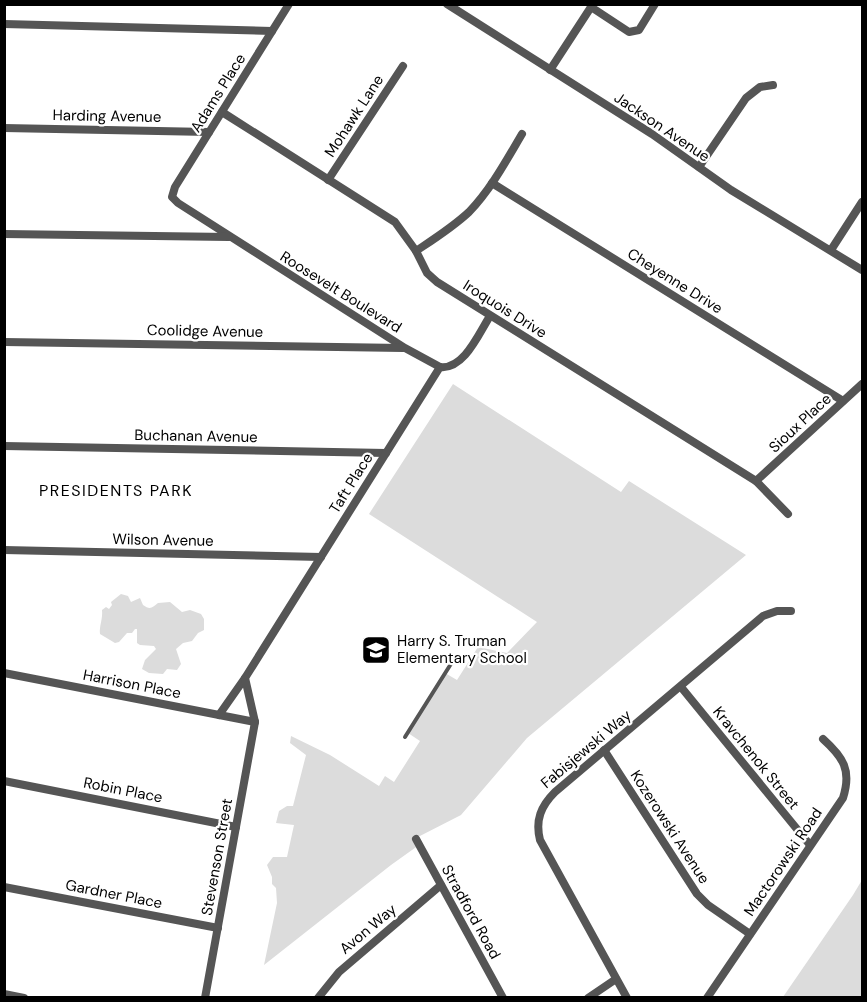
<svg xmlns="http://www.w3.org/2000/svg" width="867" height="1002" viewBox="0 0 867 1002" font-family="'DM Sans',sans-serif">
<rect width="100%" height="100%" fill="#fff"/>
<g fill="#dcdcdc">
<path d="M453,384L621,492L629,481L746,555L527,738L461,815L416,838L419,845L391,865L264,965L277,903L276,888L272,884V877L267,865L273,857H287L294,825L276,823L279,811L287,806H293L306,755L290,743L291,736L330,755L379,786L385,776L394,782L420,741L408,733L445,673L457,680L478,647L507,653L537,622L369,514Z"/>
<path d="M121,594L128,596L131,602L140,598L143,605C150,610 152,608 158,603L170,602L182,612L190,610L201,614L204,619V630L198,633L192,641L183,643L176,649L181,664L177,670L167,669L163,674L149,673L142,669L145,660L156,649L154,646L140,645L137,643V629H135L132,633H127L119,642L115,643L100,634C99,626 103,619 102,610L106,607L109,609L112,605L111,602Z"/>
<path d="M862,880V997H783L853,895Z"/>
</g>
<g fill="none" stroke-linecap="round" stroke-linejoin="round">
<path stroke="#555" stroke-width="4" d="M405,737L454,659"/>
<g stroke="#555" stroke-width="8">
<path d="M289,4L175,187L172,197L178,203L405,348L440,367"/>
<path d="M447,4L652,134L731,190L862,270"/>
<path d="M591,7L629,32L639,30L655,4"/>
<path d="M4,24L272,31"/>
<path d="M550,70L593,4"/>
<path d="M222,112L395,222L416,251L427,273L437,282L756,481L788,514"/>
<path d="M4,128L209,132"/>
<path d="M699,167L746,98L760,87L773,85"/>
<path d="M328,180L403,66"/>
<path d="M492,183L843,401"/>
<path d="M4,234L229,237"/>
<path d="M831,250L862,202"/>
<path d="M416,251C434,239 453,227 469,212C491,189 506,161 522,134"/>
<path d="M4,342L403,348"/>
<path d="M4,446L386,453"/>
<path d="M756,481L862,384"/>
<path d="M4,550L321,557"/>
<path d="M4,673L255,722"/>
<path d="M681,687L810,845"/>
<path d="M219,715L245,678"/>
<path d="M604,750L697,894L708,905L750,934"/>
<path d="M4,781L236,827"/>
<path d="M416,839L503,998"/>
<path d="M4,887L218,928"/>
<path d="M4,994L24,998"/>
<path d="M205,998L255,722L245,678L440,367C464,370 479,333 490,316"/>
<path d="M318,998L339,972L441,885"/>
<path d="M588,998L616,979"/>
<path d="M627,998L540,840C535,820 541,806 555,792L763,616L777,611H791"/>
<path d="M707,998L843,798C852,770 843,757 823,739"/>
</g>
</g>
<defs>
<g id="school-square" transform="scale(1.5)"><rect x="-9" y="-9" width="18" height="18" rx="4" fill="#000" stroke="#fff"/><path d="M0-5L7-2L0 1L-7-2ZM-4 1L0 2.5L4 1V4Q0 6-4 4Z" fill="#fff"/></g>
</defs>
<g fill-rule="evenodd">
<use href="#school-square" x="376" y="650"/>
</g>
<g text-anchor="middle" stroke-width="4.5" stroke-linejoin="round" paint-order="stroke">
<g font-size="15" fill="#000" stroke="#fff">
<text transform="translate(218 93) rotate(-58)" y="5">Adams Place</text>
<text transform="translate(107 116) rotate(1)" y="5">Harding Avenue</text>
<text transform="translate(354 116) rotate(-57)" y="5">Mohawk Lane</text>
<text transform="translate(662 127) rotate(34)" y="5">Jackson Avenue</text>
<text transform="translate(675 281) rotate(32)" y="5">Cheyenne Drive</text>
<text transform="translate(341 292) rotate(32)" y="5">Roosevelt Boulevard</text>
<text transform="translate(505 309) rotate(32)" y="5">Iroquois Drive</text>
<text transform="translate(205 331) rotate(1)" y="5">Coolidge Avenue</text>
<text transform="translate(800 423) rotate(-43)" y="5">Sioux Place</text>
<text transform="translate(196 436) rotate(1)" y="5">Buchanan Avenue</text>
<text transform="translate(351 483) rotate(-58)" y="5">Taft Place</text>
<text transform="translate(163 540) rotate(1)" y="5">Wilson Avenue</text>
<text transform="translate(132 684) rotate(11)" y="5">Harrison Place</text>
<text transform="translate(586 749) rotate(-40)" y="5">Fabisjewski Way</text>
<text transform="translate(756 758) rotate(51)" y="5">Kravchenok Street</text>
<text transform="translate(123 790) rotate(11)" y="5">Robin Place</text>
<text transform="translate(670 827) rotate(57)" y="5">Kozerowski Avenue</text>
<text transform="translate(217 857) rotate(-80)" y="5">Stevenson Street</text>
<text transform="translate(783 862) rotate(-56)" y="5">Mactorowski Road</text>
<text transform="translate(114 894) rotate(11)" y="5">Gardner Place</text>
<text transform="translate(471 912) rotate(61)" y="5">Stradford Road</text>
<text transform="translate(368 929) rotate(-40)" y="5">Avon Way</text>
</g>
<g font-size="15" fill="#000" stroke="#fff" text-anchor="start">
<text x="397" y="646">Harry S. Truman<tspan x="397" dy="17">Elementary School</tspan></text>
</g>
<g font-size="16" letter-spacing="1.5" fill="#000" stroke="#fff">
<text x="116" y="496">PRESIDENTS PARK</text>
</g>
</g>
<rect width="867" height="1002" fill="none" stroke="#000000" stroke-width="12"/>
</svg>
